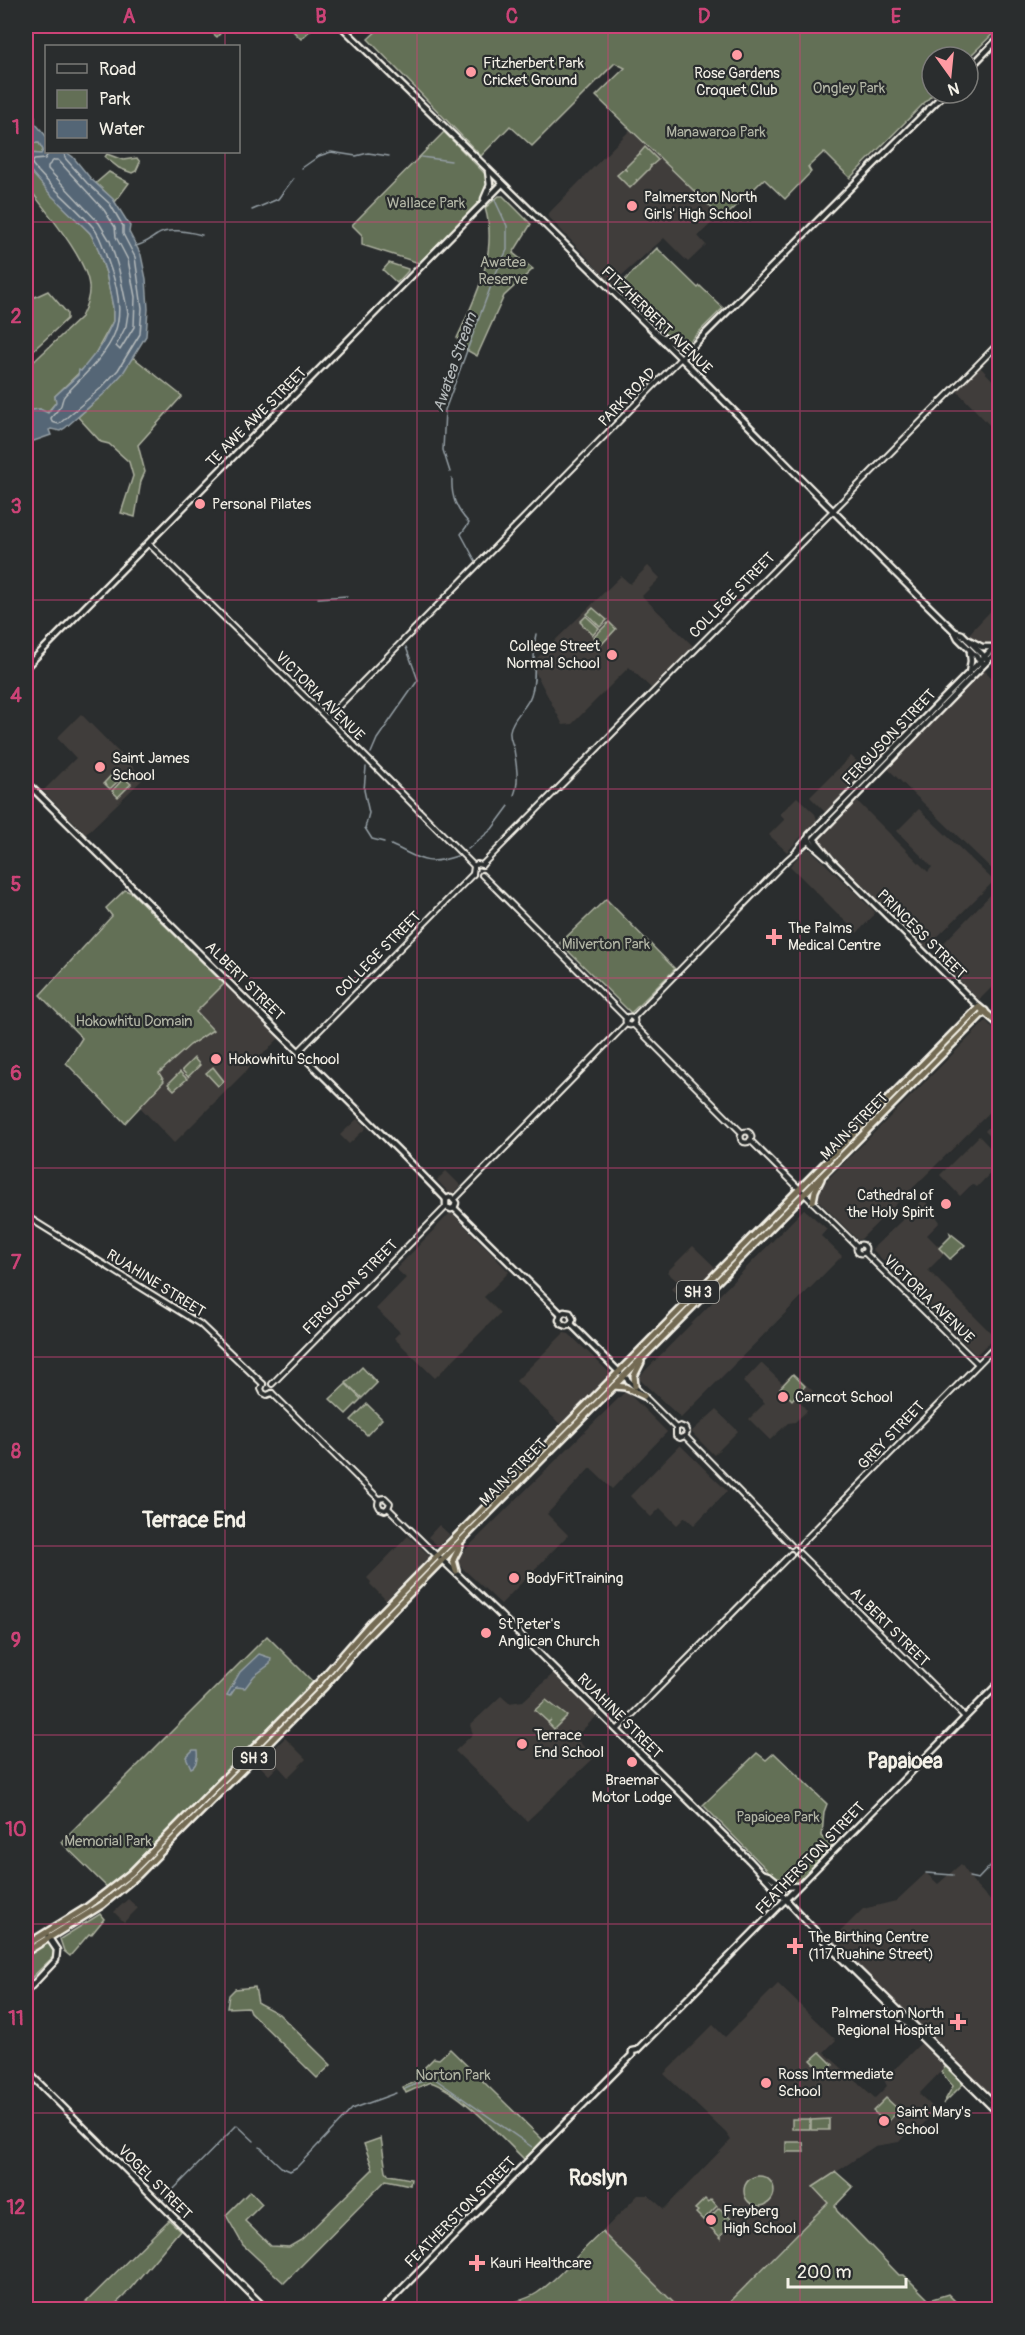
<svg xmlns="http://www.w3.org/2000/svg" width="1025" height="2335" viewBox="0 0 1025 2335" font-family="Pangolin,sans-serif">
<rect width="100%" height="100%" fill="#2a2d2e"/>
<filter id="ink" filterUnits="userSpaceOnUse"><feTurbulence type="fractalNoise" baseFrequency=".0167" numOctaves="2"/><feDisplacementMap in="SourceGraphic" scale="12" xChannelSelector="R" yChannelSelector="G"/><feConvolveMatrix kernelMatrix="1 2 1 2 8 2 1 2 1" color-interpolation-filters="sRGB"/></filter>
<g filter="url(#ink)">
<g fill="#403d3b">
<path d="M630,130L719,216L698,236L706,245L688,262L664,238L612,284L547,215Z"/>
<path d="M980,367L999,387V435L957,391Z"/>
<path d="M648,566L660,578L642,596L693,646L652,689L629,667L572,724L563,725L531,664L621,576L630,584Z"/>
<path d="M999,602V636L993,643L983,645L979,643L969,634Z"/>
<path d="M984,670L999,685V874L998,875L886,767Z"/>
<path d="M81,714L144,778L86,834L43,791L76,758L57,738Z"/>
<path d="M851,756L863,767L864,774L825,812L810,797Z"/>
<path d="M797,797L815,814L817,820L787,852L769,835L785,819L780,814Z"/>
<path d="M855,799L928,872L932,867L897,831L919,809L994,881L926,948L821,843L819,836Z"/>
<path d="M806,849L811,850L873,910L874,915L857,933L790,866Z"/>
<path d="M999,886V980L979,1000L933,954Z"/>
<path d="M224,984L279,1038L174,1143L140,1107L164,1081L159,1074L190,1045L213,1030L196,1012Z"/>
<path d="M986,1021L999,1035V1103L861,1239L858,1240L815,1197L816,1191Z"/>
<path d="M999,1116V1145L985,1131Z"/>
<path d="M357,1119L366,1128L349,1144L340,1135Z"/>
<path d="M979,1136L999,1157V1164L977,1187L974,1185L970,1186L960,1196L940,1175Z"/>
<path d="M446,1171L461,1186L451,1195L437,1180Z"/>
<path d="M924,1199L940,1222L927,1235L945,1253L928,1270L995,1337L976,1355L872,1249Z"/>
<path d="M804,1209L827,1229L821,1236L842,1256L681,1418L638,1378Z"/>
<path d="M451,1212L509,1272L484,1297L500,1313L435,1378L394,1338L400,1332L376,1309L406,1278L396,1269Z"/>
<path d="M693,1246L717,1269L684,1301L671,1289L678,1282L667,1272Z"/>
<path d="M564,1333L569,1334L611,1374L560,1424L516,1381Z"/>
<path d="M761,1363L782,1383L793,1373L813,1391L801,1403L807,1411L795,1422L788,1423L770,1440L749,1419L765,1403L743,1382Z"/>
<path d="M626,1391L667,1432L612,1489L590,1468L547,1514L568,1535L501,1604L456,1562V1559Z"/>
<path d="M716,1410L738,1431L714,1455L691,1432Z"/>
<path d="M680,1445L727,1491L694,1525L685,1517L677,1525L660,1508L651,1517L630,1496Z"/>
<path d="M439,1525L450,1535L438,1546L428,1537Z"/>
<path d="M408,1536L430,1556L386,1600L370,1584L371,1582L367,1578Z"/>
<path d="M555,1672L598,1715L575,1737L594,1758L527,1821L455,1751L473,1734L470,1725L501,1696L509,1703L523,1701Z"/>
<path d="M285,1738L306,1759L288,1777L278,1766L269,1775L258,1764Z"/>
<path d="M961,1864L974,1883L999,1910V2104L832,1940L863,1909L896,1901L926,1873L938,1884Z"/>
<path d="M128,1899L138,1908L124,1922L114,1912Z"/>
<path d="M778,1984L836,2040L824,2052L875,2098L887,2086L884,2080L922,2042L946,2066L919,2094L936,2110L916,2132L909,2131L899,2142L875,2146L814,2187L829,2203L784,2245L755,2279L723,2309H680L602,2232L638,2195H648L664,2209L731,2140L726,2133L664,2074L713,2025L725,2037Z"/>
</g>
<g fill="#636f56" stroke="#acb09f" stroke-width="1.5">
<path d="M204,26H227L217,37Z"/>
<path d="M288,26H315L301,39Z"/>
<path d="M382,26H999L1000,27L968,58L932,57V93H934L850,178L824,152L808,167L811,172L785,199L764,179L723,219L596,96L625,68L615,63L532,146L510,126L481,156L368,39Z"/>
<path d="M444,132L496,185L419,263L362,245V235L352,225Z"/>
<path d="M31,143H39L43,150L41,154L28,153L26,146Z"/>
<path d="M645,147L658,160L651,166L650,165L651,167L637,181L636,179L637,181L630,188L617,175L624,169L626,170L625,168L638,155H640L639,154Z"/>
<path d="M107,154L123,160L137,158L140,162L136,171L132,173L119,168L105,157Z"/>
<path d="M26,166L90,233L97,246L106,273L113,307V321L91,361L55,396L56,402L46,414L40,409L26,411V369L81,317C86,307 90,297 89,286C87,259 45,210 28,187L26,182Z"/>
<path d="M109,172L129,183L115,202L96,183Z"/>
<path d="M499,196H503L531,224L513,253L533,269L504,296L477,356L461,347L457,338C475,299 499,252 485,208Z"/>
<path d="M657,248L698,288L700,286L723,308L687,344C661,341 634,306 616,289Z"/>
<path d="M389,263L408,269V271L397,283L383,270Z"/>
<path d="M48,291L67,313V319L26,357V301Z"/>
<path d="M134,358L182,396L138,445L145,472L141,481L135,517L121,513L133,476L129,462L109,444L101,442L78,417C98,399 118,383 130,359Z"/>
<path d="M593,608L607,620L600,627L587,614Z"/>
<path d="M586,616L599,628L593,635L580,622Z"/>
<path d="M609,622L616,629L602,644L594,637Z"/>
<path d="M116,770L123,776L110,789L104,783Z"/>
<path d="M124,778L131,784L118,797L112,791Z"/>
<path d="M125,890L132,893L224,984L196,1012L213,1030L190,1045L159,1073L164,1081L125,1123L66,1063L82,1038L40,995L112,916L106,908Z"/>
<path d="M606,899L675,969L631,1013L560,943Z"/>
<path d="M963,1029L833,1161L821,1171L949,1041Z"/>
<path d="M194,1058L200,1065L188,1077L182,1070Z"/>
<path d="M213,1067L224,1081L218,1086L206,1073Z"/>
<path d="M180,1072L187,1079L174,1090L168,1084Z"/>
<path d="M761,1232L762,1234L646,1350L645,1349Z"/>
<path d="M950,1233L965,1245L950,1259L939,1248L951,1236Z"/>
<path d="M362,1367L377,1383L362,1398L346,1383Z"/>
<path d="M793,1374L805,1386L792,1400L780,1388Z"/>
<path d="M346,1384L361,1399L346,1414L330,1399Z"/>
<path d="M601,1396L492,1507L490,1506L594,1402Z"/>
<path d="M367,1404L382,1419L367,1435L351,1420Z"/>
<path d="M267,1636L313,1682L129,1869L108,1888L61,1842Z"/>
<path d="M546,1700L567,1716L554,1729L548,1723L551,1720L548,1722L535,1710Z"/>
<path d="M757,1753L766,1760L774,1753L827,1804L824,1812L822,1836L832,1847L789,1892L703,1805Z"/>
<path d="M201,1805L203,1807L128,1882L106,1900L53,1932L121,1887Z"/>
<path d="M100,1914L104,1919L91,1935L89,1934L70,1956L64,1951L60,1939Z"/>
<path d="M49,1941L55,1955L26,1983V1956Z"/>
<path d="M255,1987L258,2003L279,2014L331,2065L317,2078L250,2012L248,2007L227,2008L229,1995L235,1989Z"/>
<path d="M450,2049L544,2141L525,2160C501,2137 462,2092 430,2082L406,2093L403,2087L427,2076L424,2068L434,2058L439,2059Z"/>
<path d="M820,2052L833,2065L824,2073L811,2060Z"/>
<path d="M946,2066L963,2084L943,2104L953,2086L941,2072Z"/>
<path d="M886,2098L899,2110L887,2123L873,2111Z"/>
<rect x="792" y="2119" width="18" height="10"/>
<path d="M829,2119V2130H811V2120Z"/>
<path d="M381,2138L386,2171L389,2175L411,2179L410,2185L386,2180L284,2283L243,2245L226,2215L250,2191L262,2204L245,2221L271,2246L289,2247L301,2240L373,2169L364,2144Z"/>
<path d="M786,2142H803L804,2152H786Z"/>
<path d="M836,2172L853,2187L835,2206L837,2211L899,2275H904L929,2300L948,2294L957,2303L949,2309H723C758,2274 792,2238 828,2203L813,2187Z"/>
<circle cx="759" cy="2191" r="15"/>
<path d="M705,2199L708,2202L711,2199L717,2206L704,2219L706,2221L719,2208L726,2214L725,2218L728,2216L734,2222L721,2235V2238L696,2213L698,2211L695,2209Z"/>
<path d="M169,2220L180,2230L124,2296L110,2309H79Z"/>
<path d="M602,2232L680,2309H497C509,2302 525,2301 537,2293C561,2277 579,2252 602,2232Z"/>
</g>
<g fill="#546676" stroke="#949ea4" stroke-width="1.5">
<path d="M35,117V123L46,136V152H66L73,157L91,179L113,199L130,226L129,232L141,255L146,279L148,309L146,336L123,373L105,393L65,428L60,431L51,429L49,430L51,435L34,441L29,440L26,443V411L40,409L48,413L56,402L55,396L78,375L79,370L81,371L101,346L113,321V307L106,273L97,246L90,233L51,195L26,166V150L28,153L41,154L43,150L39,143H31L26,146V123Z"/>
<path d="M259,1654L271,1658L270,1664L254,1676L245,1688L236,1687L230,1696L227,1695L240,1672Z"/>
<path d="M193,1750H197C198,1756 197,1766 191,1768L186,1757Z"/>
</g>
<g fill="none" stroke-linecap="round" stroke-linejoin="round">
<g stroke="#b4b9ba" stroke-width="1.5">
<path d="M49,152L45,159L34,160L32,164C50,187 74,205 93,227C102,238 104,251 109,264C135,331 107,351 65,395C61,399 63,403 60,407C57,411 54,414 51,418L52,422L59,424L100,389L118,370L140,334L142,308L135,257L123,234V226L110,204L87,183L65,158L64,152"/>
<path d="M54,160H58L104,210L115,227L116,237L128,260L135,297L134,327L120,350L116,346L126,326L128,313L119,270L110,241L99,223L48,169V166Z"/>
</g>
<g stroke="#949ea4" stroke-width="1.5">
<path d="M26,102L35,117"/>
<path d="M421,157L451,161"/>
<path d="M302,168L319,156L331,152L356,156L368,153L389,156"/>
<path d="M252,210L278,199L293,179"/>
<path d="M135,246C145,244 149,240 157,235C169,227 189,232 202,235"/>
<path d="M450,472L443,450L445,410L495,275L507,250V226L493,196"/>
<path d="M452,478C451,497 456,509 469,523L461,534L475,560"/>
<path d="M318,598L347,596"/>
<path d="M371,753L377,739L418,680L406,647"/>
<path d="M366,767L364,790L369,813L365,828L372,839L384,842"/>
<path d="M514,795C520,781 516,764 514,749C512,742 509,738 510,731C512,717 527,708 531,695C538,676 531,654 536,634"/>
<path d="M391,845C420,858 424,867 457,856"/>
<path d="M468,849L492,829L509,806"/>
<path d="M926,1873L953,1875"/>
<path d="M969,1877L978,1879L997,1859"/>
<path d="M405,2089L429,2078L435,2079L532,2147"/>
<path d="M260,2147L281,2167L290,2171L297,2167L352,2109L396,2093"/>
<path d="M163,2200L237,2125L254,2141"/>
</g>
<g stroke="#f4f1e8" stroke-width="8">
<g id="tertiary">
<path d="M149,544L334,725L474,866"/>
<path d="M327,718L680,359"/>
<path d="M797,850L809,836"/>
<path d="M482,865L1000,342"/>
<path d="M473,874L474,866L477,864L482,865"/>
<path d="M482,875L626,1018"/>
<circle cx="630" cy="1021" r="4.5"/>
<path d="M633,1018L787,860L810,840"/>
<path d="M633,1024L742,1133"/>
<path d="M299,1051L473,874"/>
<circle cx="746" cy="1137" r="5.5"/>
<path d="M750,1140L857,1246"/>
<path d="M455,1199L626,1024"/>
<path d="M26,1216L200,1324L263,1384"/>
<circle cx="861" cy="1249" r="4.5"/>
<path d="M864,1252L978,1364"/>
<path d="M624,1376L676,1428"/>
<path d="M263,1384L261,1389L263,1393L267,1395L272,1393"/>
<path d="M272,1384L446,1207"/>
<path d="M272,1393L379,1499"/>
<path d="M676,1428V1436L680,1438L685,1436"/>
<path d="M676,1428L680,1426L685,1428L687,1433L685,1436"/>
<path d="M685,1436L791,1545"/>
<path d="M379,1499L378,1504L380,1508L385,1510L388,1508"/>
<path d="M379,1499L385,1498L390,1503L388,1508"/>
<path d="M388,1508L437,1556"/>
<path d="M799,1546L1000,1342"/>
<path d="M799,1553L965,1717"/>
<path d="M617,1730L791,1554"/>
</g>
</g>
<g stroke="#f4f1e8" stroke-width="9">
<g id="secondary">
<path d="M341,26C460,142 580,258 698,375C784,461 868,547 955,632L958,638L984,664"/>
<path d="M968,70L1000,37"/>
<path d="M484,199L490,185L488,171"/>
<path d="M654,332L678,346L692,347"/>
<path d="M680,359L945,93"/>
<path d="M955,632L962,634L986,658"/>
<path d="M967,639L982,647H991"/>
<path d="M26,667L502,184"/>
<path d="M969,673L971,661L970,652"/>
<path d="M26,782L400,1152L446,1199"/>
<path d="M827,857L809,841V835L1000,641"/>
<path d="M979,1007L832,861L814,839L1000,648"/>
<path d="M446,1199L451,1197L456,1203L454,1208"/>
<path d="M446,1199V1207L451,1209L454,1208"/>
<path d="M454,1208L561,1314"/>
<path d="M561,1314L564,1312L570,1313L573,1319L571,1324"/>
<path d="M561,1314L559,1320L562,1324L567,1326L571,1324"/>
<path d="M571,1324L620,1373"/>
<path d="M438,1556L500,1615L749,1860L834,1951L1000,2115"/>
<path d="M761,1873L770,1876L784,1887L796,1886"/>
<path d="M833,1946L1000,2109"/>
<path d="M26,1992L56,1960L57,1950L47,1935"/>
<path d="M26,2070L267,2310"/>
<path d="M381,2310L632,2055V2051L637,2050L1000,1682"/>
</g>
</g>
<g stroke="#f4f1e8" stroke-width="10">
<g id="trunk">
<path d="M813,1201L815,1191L821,1179"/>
<path d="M614,1386L625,1387L644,1396"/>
<path d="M635,1386L634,1376L641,1362"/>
<path d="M456,1571L453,1560L460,1546"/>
<path d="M26,1945L86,1908L131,1873L319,1682L370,1624L979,1007L1000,1025"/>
<path d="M26,1952L102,1905L138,1875L324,1687L362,1642L448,1554L985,1011"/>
</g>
</g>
<use href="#tertiary" stroke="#2a2d2e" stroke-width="4"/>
<use href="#secondary" stroke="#2a2d2e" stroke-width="4.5"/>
<use href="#trunk" stroke="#736b52" stroke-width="5"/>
</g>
</g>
<path fill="none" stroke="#cc4377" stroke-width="1.5" stroke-opacity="0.55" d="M225,26V46M417,26V2310M608,26V2310M800,26V2310M225,152V2310M26,222H1000M26,411H1000M26,600H1000M26,789H1000M26,978H1000M26,1168H1000M26,1357H1000M26,1546H1000M26,1735H1000M26,1924H1000M26,2113H1000"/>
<g fill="#ff9aa2" stroke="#2a2d2e" stroke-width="2">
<circle cx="737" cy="55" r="6"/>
<circle cx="471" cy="72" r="6"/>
<circle cx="632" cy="206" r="6"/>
<circle cx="200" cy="504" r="6"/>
<circle cx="612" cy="655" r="6"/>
<circle cx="100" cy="767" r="6"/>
<path d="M771 928h6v6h6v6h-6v6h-6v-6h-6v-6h6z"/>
<circle cx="216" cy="1059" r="6"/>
<circle cx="946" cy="1204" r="6"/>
<circle cx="783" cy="1397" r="6"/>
<circle cx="514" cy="1578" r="6"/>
<circle cx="486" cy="1633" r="6"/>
<circle cx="522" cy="1744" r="6"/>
<circle cx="632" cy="1762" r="6"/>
<path d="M792 1937h6v6h6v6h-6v6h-6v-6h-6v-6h6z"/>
<path d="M955 2013h6v6h6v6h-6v6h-6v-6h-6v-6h6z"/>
<circle cx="766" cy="2083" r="6"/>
<circle cx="884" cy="2121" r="6"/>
<circle cx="711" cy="2220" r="6"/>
<path d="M474 2254h6v6h6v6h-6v6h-6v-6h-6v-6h6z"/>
</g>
<g text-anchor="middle" stroke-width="4.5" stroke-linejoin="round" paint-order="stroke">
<g fill="#2a2d2e" stroke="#b7b6b0" stroke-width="1.5">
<rect x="677" y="1281" width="42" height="22" rx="4.5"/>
<rect x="233" y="1747" width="42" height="22" rx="4.5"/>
</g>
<g font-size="14" font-weight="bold" fill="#f4f1e8">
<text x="698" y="1297">SH 3</text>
<text x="254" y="1763">SH 3</text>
</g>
<g font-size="15" fill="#f4f1e8" stroke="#2a2d2e" text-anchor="start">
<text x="483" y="68">Fitzherbert Park<tspan x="483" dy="17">Cricket Ground</tspan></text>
<text x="737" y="78" text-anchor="middle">Rose Gardens<tspan x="737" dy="17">Croquet Club</tspan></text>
<text x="644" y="202">Palmerston North<tspan x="644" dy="17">Girls' High School</tspan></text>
<text x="212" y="509">Personal Pilates</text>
<text x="600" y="651" text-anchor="end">College Street<tspan x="600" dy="17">Normal School</tspan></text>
<text x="112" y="763">Saint James<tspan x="112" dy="17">School</tspan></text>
<text x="788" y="933">The Palms<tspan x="788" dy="17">Medical Centre</tspan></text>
<text x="228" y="1064">Hokowhitu School</text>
<text x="934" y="1200" text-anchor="end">Cathedral of<tspan x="934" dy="17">the Holy Spirit</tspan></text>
<text x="795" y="1402">Carncot School</text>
<text x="526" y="1583">BodyFitTraining</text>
<text x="498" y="1629">St Peter's<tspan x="498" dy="17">Anglican Church</tspan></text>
<text x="534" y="1740">Terrace<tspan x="534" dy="17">End School</tspan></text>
<text x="632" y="1785" text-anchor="middle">Braemar<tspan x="632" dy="17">Motor Lodge</tspan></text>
<text x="808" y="1942">The Birthing Centre<tspan x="808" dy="17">(117 Ruahine Street)</tspan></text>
<text x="944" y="2018" text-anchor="end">Palmerston North<tspan x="944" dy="17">Regional Hospital</tspan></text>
<text x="778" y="2079">Ross Intermediate<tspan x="778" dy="17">School</tspan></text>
<text x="896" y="2117">Saint Mary's<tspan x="896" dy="17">School</tspan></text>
<text x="723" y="2216">Freyberg<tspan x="723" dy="17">High School</tspan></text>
<text x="490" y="2268">Kauri Healthcare</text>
</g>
<g font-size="15" fill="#b3b6a6" stroke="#2a2d2e">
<text x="849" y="93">Ongley Park</text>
<text x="716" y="137">Manawaroa Park</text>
<text x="426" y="208">Wallace Park</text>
<text x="503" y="267">Awatea<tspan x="503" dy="17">Reserve</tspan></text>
<text x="606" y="949">Milverton Park</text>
<text x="134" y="1026">Hokowhitu Domain</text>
<text x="778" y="1822">Papaioea Park</text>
<text x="108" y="1846">Memorial Park</text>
<text x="453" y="2080">Norton Park</text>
</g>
<g font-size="15" fill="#f4f1e8" stroke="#2a2d2e">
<text transform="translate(657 320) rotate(44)" y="5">FITZHERBERT AVENUE</text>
<text transform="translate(627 397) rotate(-46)" y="5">PARK ROAD</text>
<text transform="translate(256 417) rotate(-45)" y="5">TE AWE AWE STREET</text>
<text transform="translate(732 595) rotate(-45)" y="5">COLLEGE STREET</text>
<text transform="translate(320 696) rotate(45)" y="5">VICTORIA AVENUE</text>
<text transform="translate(889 737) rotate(-46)" y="5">FERGUSON STREET</text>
<text transform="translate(922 934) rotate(45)" y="5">PRINCESS STREET</text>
<text transform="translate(378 954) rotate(-45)" y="5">COLLEGE STREET</text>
<text transform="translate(245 981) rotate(45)" y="5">ALBERT STREET</text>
<text transform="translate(854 1126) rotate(-45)" y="5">MAIN STREET</text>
<text transform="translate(156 1283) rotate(32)" y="5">RUAHINE STREET</text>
<text transform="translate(350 1287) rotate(-45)" y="5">FERGUSON STREET</text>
<text transform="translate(929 1299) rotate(44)" y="5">VICTORIA AVENUE</text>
<text transform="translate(891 1435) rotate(-46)" y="5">GREY STREET</text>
<text transform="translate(513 1472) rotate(-45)" y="5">MAIN STREET</text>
<text transform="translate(890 1627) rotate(45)" y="5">ALBERT STREET</text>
<text transform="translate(620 1716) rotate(45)" y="5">RUAHINE STREET</text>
<text transform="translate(810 1858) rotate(-46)" y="5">FEATHERSTON STREET</text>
<text transform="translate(155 2182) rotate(45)" y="5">VOGEL STREET</text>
<text transform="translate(460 2212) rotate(-45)" y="5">FEATHERSTON STREET</text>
</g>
<g font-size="16" font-style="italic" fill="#b4b9ba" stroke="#2a2d2e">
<text transform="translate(454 362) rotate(-71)" y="6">Awatea Stream</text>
</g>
<g font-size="21" font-weight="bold" fill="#f4f1e8" stroke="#2a2d2e">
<text x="194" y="1527">Terrace End</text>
<text x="905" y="1768">Papaioea</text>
<text x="598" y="2185">Roslyn</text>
</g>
</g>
<rect width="1025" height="2335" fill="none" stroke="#2a2d2e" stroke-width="66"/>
<rect x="45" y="45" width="195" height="108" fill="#2a2d2e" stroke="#7b7b78" stroke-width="1.5"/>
<rect x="57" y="64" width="30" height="9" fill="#2a2d2e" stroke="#7b7b78" stroke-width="1.5"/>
<text x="99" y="75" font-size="18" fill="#f4f1e8">Road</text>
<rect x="57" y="90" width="30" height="18" fill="#636f56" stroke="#7b7b78" stroke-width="1.5"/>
<text x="99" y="105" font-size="18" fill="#f4f1e8">Park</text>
<rect x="57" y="120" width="30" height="18" fill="#546676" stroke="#7b7b78" stroke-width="1.5"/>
<text x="99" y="135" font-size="18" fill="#f4f1e8">Water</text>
<g transform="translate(950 75) rotate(165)"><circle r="28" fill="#2a2d2e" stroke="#7b7b78" stroke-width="1.5"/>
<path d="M0-4.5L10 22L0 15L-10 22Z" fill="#ff9aa2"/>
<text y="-9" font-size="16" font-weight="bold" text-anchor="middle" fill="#f4f1e8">N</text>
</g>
<path d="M788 2278v9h118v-9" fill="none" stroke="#f4f1e8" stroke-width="3"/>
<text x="797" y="2278" font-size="18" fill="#f4f1e8" stroke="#2a2d2e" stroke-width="4.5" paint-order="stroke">200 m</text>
<rect x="33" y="33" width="959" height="2269" fill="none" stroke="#cc4377" stroke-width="2"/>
<g font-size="20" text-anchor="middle" font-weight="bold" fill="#cc4377">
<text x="129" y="23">A</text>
<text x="321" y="23">B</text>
<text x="512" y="23">C</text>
<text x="704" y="23">D</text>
<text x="896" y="23">E</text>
<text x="16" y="134">1</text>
<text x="16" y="323">2</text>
<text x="16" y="513">3</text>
<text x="16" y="702">4</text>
<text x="16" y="891">5</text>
<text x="16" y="1080">6</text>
<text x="16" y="1269">7</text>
<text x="16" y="1458">8</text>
<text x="16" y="1647">9</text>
<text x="16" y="1836">10</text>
<text x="16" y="2025">11</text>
<text x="16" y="2214">12</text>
</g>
</svg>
